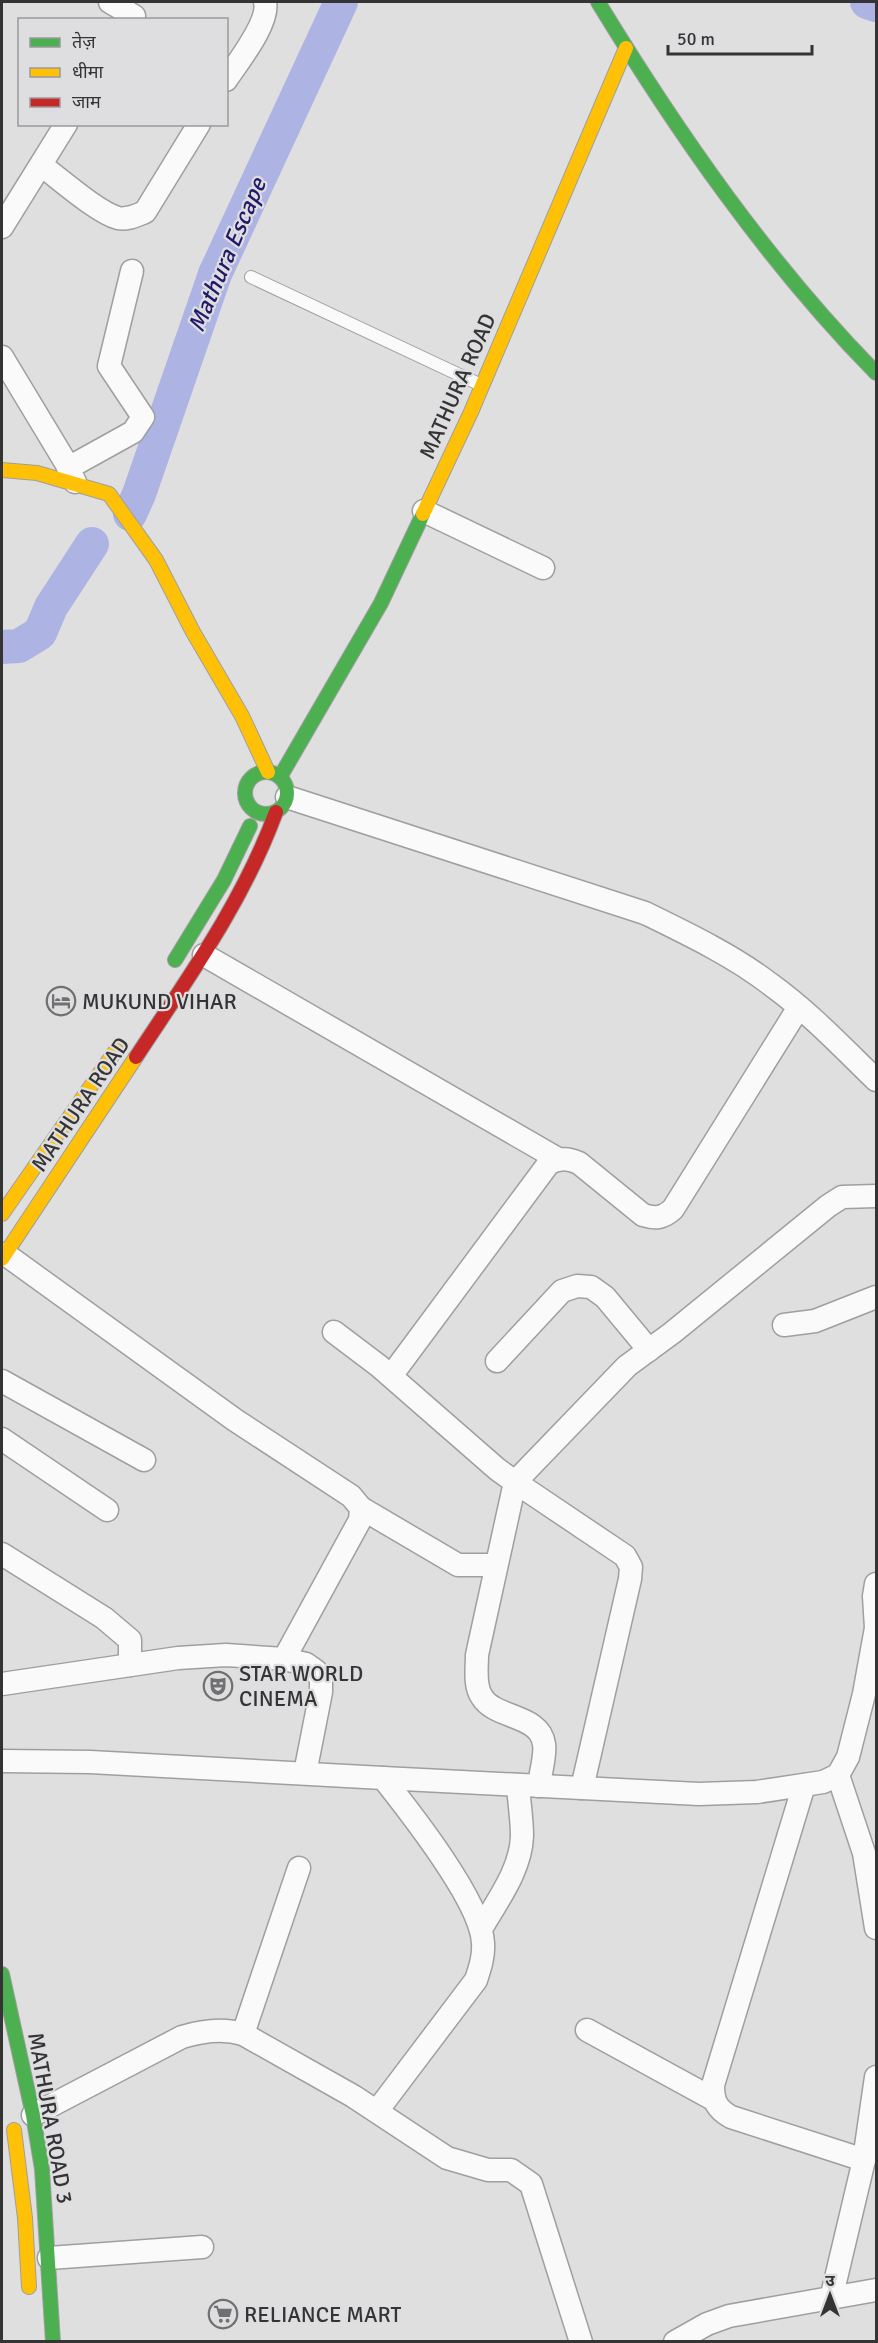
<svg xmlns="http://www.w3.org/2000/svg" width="878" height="2343" viewBox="0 0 878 2343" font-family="Signika,'Noto Sans Devanagari',sans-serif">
<rect width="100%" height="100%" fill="#dfdfe0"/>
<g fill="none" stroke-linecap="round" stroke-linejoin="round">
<g stroke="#adb4e4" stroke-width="34">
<path d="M867,2L876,5"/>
<path d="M130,514L139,494L215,274L341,2"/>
<path d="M2,647L19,646L40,633L51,607L92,544"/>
</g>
<g stroke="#9f9fa0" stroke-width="14">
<path id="lane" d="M251,277L481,385"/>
</g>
<g stroke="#9f9fa0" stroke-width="25">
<g id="street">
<path d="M110,2L134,16"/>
<path d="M226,80C238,62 270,22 265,2"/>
<path d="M41,165C60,179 97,212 118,218C128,220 137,215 145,212L199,124"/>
<path d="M2,227L66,124"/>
<path d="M2,357L66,463L75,482"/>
<path d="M68,468L133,432L143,417L109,366L132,271"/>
<path d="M424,511L543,568"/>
<path d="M287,797L645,913C686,933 734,956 770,984C809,1012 842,1047 876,1080"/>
<path d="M204,955L558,1159"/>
<path d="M5,1254L235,1420L351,1496L361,1508L360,1520L284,1659"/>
<path d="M784,1325L815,1321L876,1297"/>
<path d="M334,1332L379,1366L497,1469L515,1482L627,1366L672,1333L828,1206L842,1197L876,1196"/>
<path d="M497,1361L562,1291L577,1286L591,1287L605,1297L649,1350"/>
<path d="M391,1376L549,1163C560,1158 568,1158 579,1163L643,1215C656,1219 663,1218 673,1209L799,1007"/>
<path d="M2,1381L144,1460"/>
<path d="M2,1439L107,1510"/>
<path d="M361,1508L458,1565H496"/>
<path d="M2,1554L104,1618L130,1640V1665"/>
<path d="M2,1684L178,1658L226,1655L284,1659L306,1664L316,1671L321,1679V1692L305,1773"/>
<path d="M2,1761L90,1762L383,1778C410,1812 481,1902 483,1943C484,1956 480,1968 476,1980L377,2111"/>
<path d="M838,1775L864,1853L876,1928"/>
<path d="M383,1778L699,1794L757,1792L823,1782L838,1775L848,1757L864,1694L876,1628L874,1596L876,1584"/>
<path d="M804,1785L713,2085C713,2102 717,2109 731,2117L864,2160"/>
<path d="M539,1786C540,1773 546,1756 544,1744C540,1714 495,1719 482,1697C474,1686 477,1668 477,1655L515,1482L625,1556L631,1567L630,1579L582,1788"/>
<path d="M481,1929C497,1901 521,1870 522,1836C522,1819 519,1802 518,1785"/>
<path d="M587,2030L713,2099"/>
<path d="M243,2034L299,1868"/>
<path d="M33,2115L182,2037C202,2031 223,2028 243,2034L353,2096L447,2158L488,2170H511L531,2184L581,2342"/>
<path d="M49,2258L202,2247"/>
<path d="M831,2299L864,2160L876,2077"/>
<path d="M675,2342L707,2324L729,2316L876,2290"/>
</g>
</g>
<g stroke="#9f9fa0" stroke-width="16">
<g id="fast">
<path d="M598,2C678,133 768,263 876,373"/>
<circle cx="266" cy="793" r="21"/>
<path d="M280,777L381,603L423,514"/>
<path d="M175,960L224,880L250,826"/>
<path d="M2,1974L33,2115L42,2169L53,2342"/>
</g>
</g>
<g stroke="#9f9fa0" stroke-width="16">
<g id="slow">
<path d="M2,470L37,473L109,494L156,560L193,632L242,716L268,772"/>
<path d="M423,514L471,412L626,48"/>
<path d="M2,1214L116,1050"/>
<path d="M2,1259L136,1057"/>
<path d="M14,2130L25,2218L29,2287"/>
</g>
</g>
<g stroke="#9f9fa0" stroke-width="16">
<path id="jam" d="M136,1057C188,978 243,902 276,812"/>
</g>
<use href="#lane" stroke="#fafafa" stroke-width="12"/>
<use href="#street" stroke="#fafafa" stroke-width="22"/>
<use href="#fast" stroke="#4caf50" stroke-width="14"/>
<use href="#slow" stroke="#ffc107" stroke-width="14"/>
<use href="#jam" stroke="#c62828" stroke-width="14"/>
</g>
<defs>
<g id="hotel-ring" transform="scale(1.5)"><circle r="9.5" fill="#dedee1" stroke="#707071" stroke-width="1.5"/><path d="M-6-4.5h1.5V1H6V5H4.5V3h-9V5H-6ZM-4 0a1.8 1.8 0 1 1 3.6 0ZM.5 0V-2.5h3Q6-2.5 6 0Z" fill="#707071"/></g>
<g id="theatre-ring" transform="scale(1.5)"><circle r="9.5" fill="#dedee1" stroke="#707071" stroke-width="1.5"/><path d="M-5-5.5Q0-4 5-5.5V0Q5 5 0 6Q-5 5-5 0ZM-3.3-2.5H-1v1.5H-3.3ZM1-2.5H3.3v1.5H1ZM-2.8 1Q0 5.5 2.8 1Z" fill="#707071"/></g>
<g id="supermarket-ring" transform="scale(1.5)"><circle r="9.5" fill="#dedee1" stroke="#707071" stroke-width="1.5"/><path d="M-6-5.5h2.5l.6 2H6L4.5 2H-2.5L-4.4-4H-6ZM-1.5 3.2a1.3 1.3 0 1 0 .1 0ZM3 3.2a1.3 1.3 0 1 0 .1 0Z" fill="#707071"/></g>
</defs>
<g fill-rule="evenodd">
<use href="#hotel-ring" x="61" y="1001"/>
<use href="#theatre-ring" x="218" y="1686"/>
<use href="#supermarket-ring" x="223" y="2314"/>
</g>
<g text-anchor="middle" stroke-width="4.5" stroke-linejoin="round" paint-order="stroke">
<g font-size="22" fill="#343435" stroke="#dedee1">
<text transform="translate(457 386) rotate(-66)" y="8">MATHURA ROAD</text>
<text transform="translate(80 1104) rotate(-56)" y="8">MATHURA ROAD</text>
<text transform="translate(51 2118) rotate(80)" y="8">MATHURA ROAD 3</text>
</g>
<g font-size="22" fill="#343435" stroke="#dedee1" text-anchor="start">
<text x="82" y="1009">MUKUND VIHAR</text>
<text x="239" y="1681">STAR WORLD<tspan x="239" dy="25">CINEMA</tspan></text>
<text x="244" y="2322">RELIANCE MART</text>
</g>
<g font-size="24" font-style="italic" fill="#211a69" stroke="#dedee1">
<text transform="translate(227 255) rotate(-67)" y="8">Mathura Escape</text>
</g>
</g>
<rect width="878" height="2343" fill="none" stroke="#343435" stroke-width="6"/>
<rect x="18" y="18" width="210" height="108" fill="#dedee1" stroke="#9a9a9c" stroke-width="1.5"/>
<rect x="30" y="38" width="30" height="9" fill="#4caf50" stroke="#9a9a9c" stroke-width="1.5"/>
<text x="72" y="48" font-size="18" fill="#343435">तेज़</text>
<rect x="30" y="68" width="30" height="9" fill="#ffc107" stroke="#9a9a9c" stroke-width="1.5"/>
<text x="72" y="78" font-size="18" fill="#343435">धीमा</text>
<rect x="30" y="98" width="30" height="9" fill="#c62828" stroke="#9a9a9c" stroke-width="1.5"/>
<text x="72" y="108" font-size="18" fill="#343435">जाम</text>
<g transform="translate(830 2295)" stroke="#dedee1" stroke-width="4.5" paint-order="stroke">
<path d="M0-4.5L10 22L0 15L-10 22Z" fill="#343435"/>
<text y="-9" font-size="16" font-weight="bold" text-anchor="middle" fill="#343435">उ</text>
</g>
<path d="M668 45v9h144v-9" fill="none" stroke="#343435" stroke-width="3"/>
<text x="677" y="45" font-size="18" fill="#343435" stroke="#dedee1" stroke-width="4.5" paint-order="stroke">50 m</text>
</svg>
